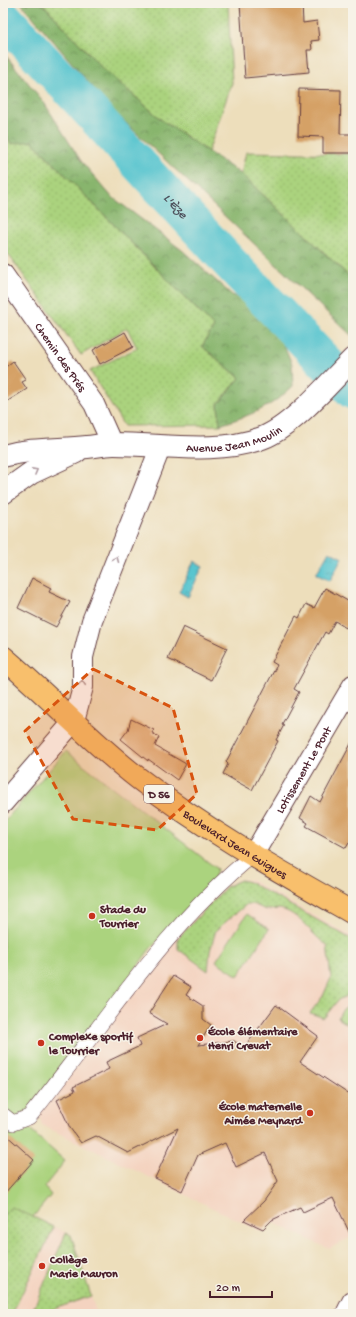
<svg xmlns="http://www.w3.org/2000/svg" width="356" height="1317" viewBox="0 0 356 1317" font-family="'Gochi Hand',sans-serif">
<defs>
<pattern id="grass-dots" width="8" height="8" patternUnits="userSpaceOnUse"><rect width="8" height="8" fill="#abd37e"/><path d="M2 2h.1M6 6h.1" fill="none" stroke="#95b56d" stroke-width="1.8" stroke-linecap="round"/></pattern>
<pattern id="forest-crowns" width="20" height="18" patternUnits="userSpaceOnUse"><rect width="20" height="18" fill="#88b56d"/><path d="M2 6a3 3 0 1 1 6 0M12 15a3 3 0 1 1 6 0" fill="none" stroke="#71935a"/></pattern>
<pattern id="park-tufts" width="24" height="20" patternUnits="userSpaceOnUse"><rect width="24" height="20" fill="#abd37e"/><path d="M3 7l-1-3M5 7V3M7 7l1-3M15 17l-1-3M17 17v-4M19 17l1-3" fill="none" stroke="#95b56d"/></pattern>
<pattern id="water-ripples" width="26" height="14" patternUnits="userSpaceOnUse"><rect width="26" height="14" fill="#58c5cf"/><path d="M2 4q2-2 4 0t4 0M15 11q2-2 4 0t4 0" fill="none" stroke="#4b9fa8"/></pattern>
</defs>
<rect width="100%" height="100%" fill="#f7f3e8"/>
<filter id="ink" filterUnits="userSpaceOnUse"><feTurbulence type="fractalNoise" baseFrequency=".025" numOctaves="2"/><feDisplacementMap in="SourceGraphic" scale="8" xChannelSelector="R" yChannelSelector="G"/><feConvolveMatrix kernelMatrix="1 2 1 2 8 2 1 2 1" color-interpolation-filters="sRGB"/></filter>
<filter id="wash" filterUnits="userSpaceOnUse"><feTurbulence type="fractalNoise" baseFrequency=".012" numOctaves="4" result="noise"/><feDisplacementMap in="SourceGraphic" scale="16" xChannelSelector="R" yChannelSelector="G"/><feGaussianBlur stdDeviation="0.9" result="paint"/><feColorMatrix in="noise" values="0 0 0 0 0 0 0 0 0 0 0 0 0 0 0 0 0 1.4 0 .05"/><feComposite in="paint" operator="in"/></filter>
<g filter="url(#wash)">
<rect width="100%" height="100%" fill="#eddebb"/>
<g fill="#f4d3c0">
<path d="M241,879L251,880L353,937V1236L329,1249L272,1222L262,1232L42,1125L38,1113L157,955L227,884Z"/>
<path d="M11,1206L71,1235L97,1314H3V1215Z"/>
</g>
<g fill="url(#grass-dots)" stroke="#7a7954">
<path d="M42,3H228L232,83L208,152L163,121L102,68Z"/>
<path d="M3,102L6,105L4,130L32,141L214,327L202,346L240,378L218,404L220,425L124,426L90,371L137,348L127,328L81,355L3,247Z"/>
<path d="M246,152L353,154V280L241,174Z"/>
<path d="M241,880L249,882L353,940V993L338,1000L324,1018L310,1013L323,996L331,978L327,945C311,935 300,913 280,909C276,909 271,910 267,910C259,908 257,904 247,904L216,930L210,951L208,971L178,949V938L227,886Z"/>
<path d="M11,1206L54,1227L12,1314H3V1215Z"/>
<path d="M66,1233L71,1235L91,1296L40,1314H31Z"/>
</g>
<g fill="url(#forest-crowns)" stroke="#696a4c">
<path d="M21,3H42L102,68L163,121L241,174L353,280V335L352,336L110,108Z"/>
<path d="M3,52L43,101L81,161L111,196L182,250L232,295L251,304L278,331L292,364L293,386C268,410 252,414 220,425L218,404L240,378L202,346L214,327L32,141L11,144L4,130L6,105L3,102Z"/>
</g>
<path fill="url(#park-tufts)" stroke="#7a7954" d="M353,1003V1028L338,1018L343,1009Z"/>
<g fill="#abd37e" stroke="#7a7954">
<path d="M66,751L217,869L213,883L150,949L22,1123L65,1161L44,1187L51,1195L33,1217L11,1207L3,1215V823Z"/>
<path d="M247,914L269,929L238,976L216,961Z"/>
</g>
<g fill="url(#water-ripples)" stroke="#51727d">
<path d="M329,551L342,558L330,581L316,574Z"/>
<path d="M194,561L203,566L188,597L179,592Z"/>
</g>
<g fill="none" stroke-linecap="round" stroke-linejoin="round">
<path stroke="#58c5cf" stroke-width="37" id="s1" d="M3,17L230,263L353,391"/>
</g>
<g id="blocks">
<g fill="#d5a166">
<path d="M240,3H302L303,23L317,21L319,40L311,41L312,50H307L309,72L245,78Z"/>
<path d="M299,89L341,90L340,134H352V153H323V137L298,136Z"/>
<path d="M125,332L133,347L100,364L93,350Z"/>
<path d="M13,361L26,380L22,382L27,389L3,404V369Z"/>
<path d="M32,578L51,588L49,592L70,602L56,627L18,608Z"/>
<path d="M325,588L353,604V616L346,628L335,621L328,634L325,632L294,689L299,692L282,724L284,725L276,740L278,741L252,790L223,774L228,764L226,762L277,665L272,662L296,616L299,618L306,604L314,608Z"/>
<path d="M183,627L227,648L211,680L168,659Z"/>
<path d="M131,719L154,730L152,733L159,737L155,746L186,764L177,780L148,759V761L121,739L128,730Z"/>
<path d="M353,740V836L346,848L306,826L308,823L300,818L311,796L320,802Z"/>
<path d="M173,976L191,987L186,995L203,1006V1019L211,1025L198,1045L234,1041L244,1048L276,1005L318,1036L300,1062L353,1097V1240L333,1198L303,1212L300,1207L272,1220L263,1229L244,1220L264,1201L278,1181L265,1153L236,1167L225,1143L198,1155L182,1191L155,1178L178,1128L128,1153L96,1136L81,1143L70,1128L57,1100L75,1091L73,1087L109,1069L106,1062L140,1046L137,1038L167,1024L149,1013Z"/>
<path d="M3,1132L34,1160L3,1195Z"/>
</g>
</g>
</g>
<g filter="url(#ink)">
<use href="#blocks" fill-opacity="0" stroke="#623c41" stroke-width="1"/>
<g fill="none" stroke-linecap="round" stroke-linejoin="round">
<g stroke="#623c41" stroke-width="16">
<path id="pedestrian" d="M3,1115L13,1123L29,1117C102,1028 162,929 253,855"/>
</g>
<g stroke="#623c41" stroke-width="22">
<g id="minor">
<path id="s2" d="M3,274L94,404L112,444"/>
<path d="M3,803L74,721L83,687V657L92,621L161,446"/>
<path id="s3" d="M253,855L353,685"/>
</g>
</g>
<g stroke="#623c41" stroke-width="24">
<g id="tertiary">
<path id="s4" d="M3,456C32,448 58,450 87,447C96,446 105,444 114,444C162,444 216,455 262,438C292,427 329,383 353,359"/>
<path d="M3,493L31,473L76,452"/>
<path d="M347,1314L353,1302"/>
</g>
</g>
<g stroke="#623c41" stroke-width="24">
<g id="primary">
<path id="s5" d="M3,657C49,696 90,741 138,778C205,830 279,871 353,913"/>
</g>
</g>
<use href="#pedestrian" stroke="#fff" stroke-width="15"/>
<use href="#minor" stroke="#fff" stroke-width="20"/>
<use href="#tertiary" stroke="#fff" stroke-width="22"/>
<use href="#primary" stroke="#f8bf6c" stroke-width="22"/>
</g>
<defs><path id="oneway-chevron" d="M-2-3.5L2.5 0L-2 3.5" fill="none" stroke-width="1.6" stroke-linecap="round" stroke-linejoin="round"/></defs>
<g stroke="#ae9aa0">
<use href="#oneway-chevron" transform="translate(35 471) rotate(-29)"/>
<use href="#oneway-chevron" transform="translate(116 559) rotate(-68)"/>
<use href="#oneway-chevron" transform="translate(82 683) rotate(-85)"/>
</g>
</g>
<path fill="#d8530f" fill-opacity="0.2" stroke="#d8530f" stroke-width="3" stroke-dasharray="8 5" stroke-linejoin="round" d="M93,669L173,708L197,794L157,830L73,819L25,731Z"/>
<g fill="#c8321e" stroke="#f7f3e8" stroke-width="1.5">
<circle cx="92" cy="916" r="4"/>
<circle cx="200" cy="1038" r="4"/>
<circle cx="41" cy="1043" r="4"/>
<circle cx="310" cy="1113" r="4"/>
<circle cx="42" cy="1266" r="4"/>
</g>
<g text-anchor="middle" stroke-width="3" stroke-linejoin="round" paint-order="stroke">
<rect fill="#f7f3e8" stroke="#7e5f64" stroke-width="1" x="144" y="785" width="30" height="18" rx="3"/>
<g font-size="11" font-weight="bold" fill="#4a1f2b">
<text x="159" y="798">D 56</text>
</g>
<g font-size="12" fill="#4a1f2b" stroke="#f7f3e8">
<text dy="4" stroke="none"><textPath href="#s2" startOffset="101">Chemin des Prés</textPath></text>
<text dy="4" stroke="none"><textPath href="#s4" startOffset="233">Avenue Jean Moulin</textPath></text>
<text dy="4" stroke="none"><textPath href="#s3" startOffset="99">Lotissement Le Pont</textPath></text>
<text dy="4" stroke="none"><textPath href="#s5" startOffset="299">Boulevard Jean Guigues</textPath></text>
</g>
<g font-size="12" font-weight="bold" fill="#4a1f2b" stroke="#f7f3e8" text-anchor="start">
<text x="100" y="913">Stade du<tspan x="100" dy="14">Tourrier</tspan></text>
<text x="208" y="1035">École élémentaire<tspan x="208" dy="14">Henri Crevat</tspan></text>
<text x="49" y="1040">Complexe sportif<tspan x="49" dy="14">le Tourrier</tspan></text>
<text x="302" y="1110" text-anchor="end">École maternelle<tspan x="302" dy="14">Aimée Meynard</tspan></text>
<text x="50" y="1263">Collège<tspan x="50" dy="14">Marie Mauron</tspan></text>
</g>
<g font-size="13" font-style="italic" fill="#4e515c" stroke="#f7f3e8">
<text dy="5" stroke="none"><textPath href="#s1" startOffset="256">L'Èze</textPath></text>
</g>
</g>
<rect width="356" height="1317" fill="none" stroke="#f7f3e8" stroke-width="16"/>
<path d="M210 1291v6h62v-6" fill="none" stroke="#4a1f2b" stroke-width="2"/>
<text x="216" y="1291" font-size="12" fill="#4a1f2b" stroke="#f7f3e8" stroke-width="3" paint-order="stroke">20 m</text>
</svg>
